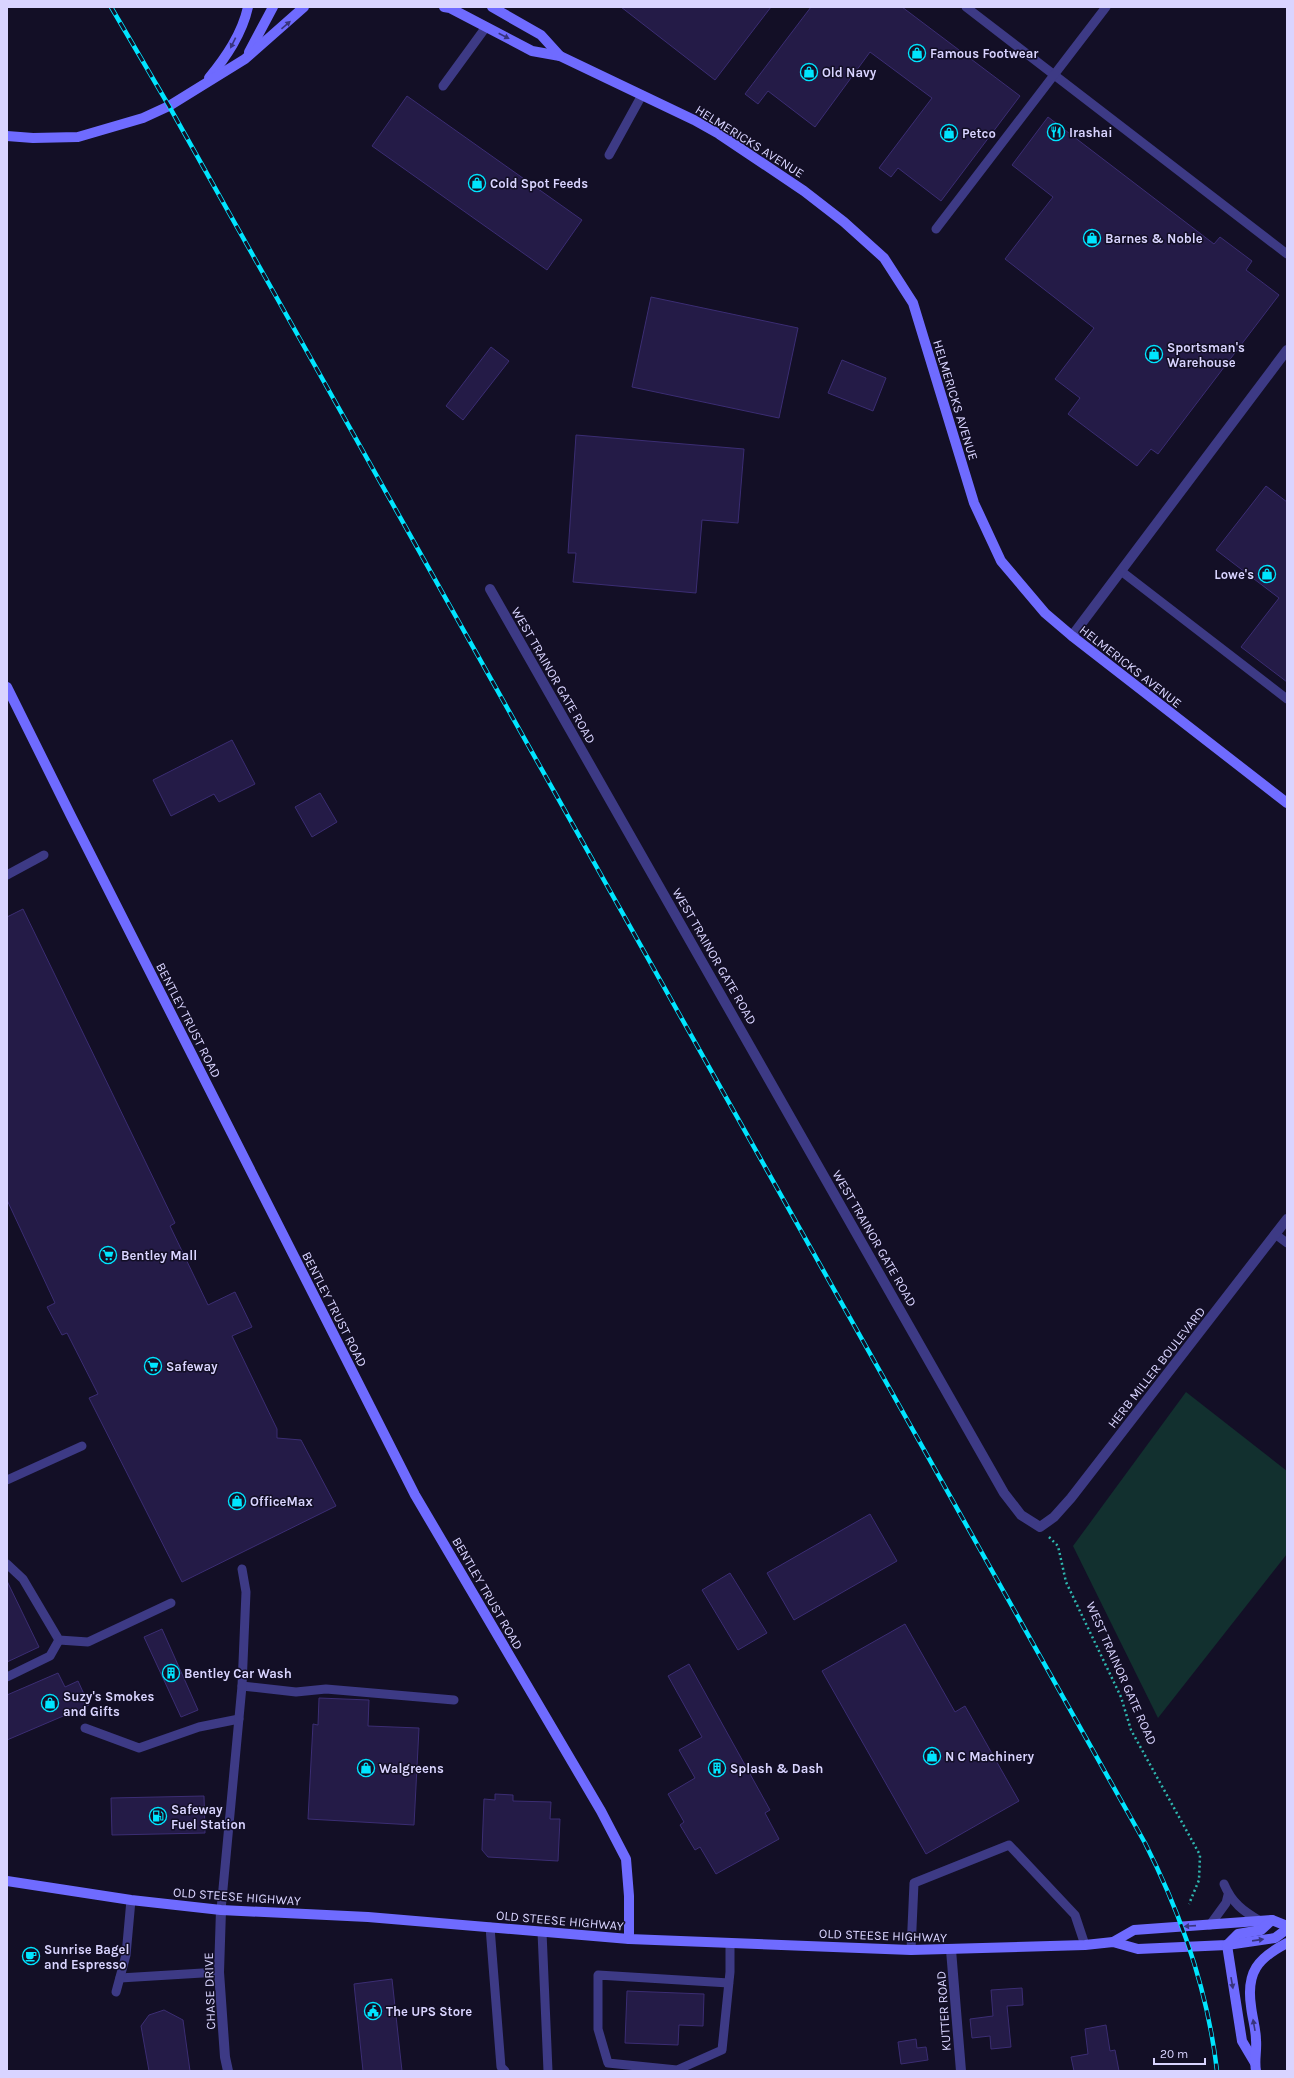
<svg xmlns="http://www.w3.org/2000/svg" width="1294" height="2078" viewBox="0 0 1294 2078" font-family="Karla,sans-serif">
<rect width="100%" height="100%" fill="#130f26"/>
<path fill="#12302f" d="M1186,1392L1287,1471V1554L1158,1718L1073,1546Z"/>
<g fill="#241b47" stroke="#3b2d73">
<path d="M621,7H771L715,80Z"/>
<path d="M811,7H902L1020,96L941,201L898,168L891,177L879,168L932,98L870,52L815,127L768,91L758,104L745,94Z"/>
<path d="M407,96L582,220L547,270L372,146Z"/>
<path d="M1048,117L1214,244L1220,237L1252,261L1246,270L1279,295L1158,454L1151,449L1137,466L1068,414L1080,398L1055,379L1094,328L1005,259L1053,197L1012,165Z"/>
<path d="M651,297L798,328L779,418L632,387Z"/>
<path d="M491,347L509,361L463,420L446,406Z"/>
<path d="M842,360L886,378L873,411L828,393Z"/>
<path d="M576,435L744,449L738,523L702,520L696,593L573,582L576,553H568Z"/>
<path d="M1266,486L1287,502V682L1241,647L1279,598L1216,550Z"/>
<path d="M232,740L255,784L219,802L214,794L171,816L153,780Z"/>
<path d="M320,793L337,822L312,837L295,807Z"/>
<path d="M23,909L175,1223L170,1226L208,1305L235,1292L252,1327L232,1336L277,1429V1438L301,1440L336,1506L182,1582L89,1398L98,1394L67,1333L62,1335L47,1307L55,1303L7,1200V917Z"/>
<path d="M870,1514L897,1561L794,1620L767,1573Z"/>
<path d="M730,1573L767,1633L738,1650L702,1590Z"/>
<path d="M7,1581L39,1647L7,1662Z"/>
<path d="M905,1624L955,1712L965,1706L1019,1801L926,1854L822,1671Z"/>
<path d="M162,1629L198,1710L181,1717L144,1637Z"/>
<path d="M689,1664L770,1810L765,1813L779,1839L716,1874L700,1847L695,1850L680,1825L684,1822L668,1794L695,1778L679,1750L702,1737L668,1676Z"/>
<path d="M58,1673L65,1687L78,1681L89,1705L7,1740V1695Z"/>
<path d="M319,1698L369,1700L368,1726L419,1728L414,1825L308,1819L313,1724L318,1725Z"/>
<path d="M495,1794L513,1795V1801L551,1802L550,1819H560L558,1861L488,1857L482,1850L484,1799L495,1800Z"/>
<path d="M204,1796L205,1833L112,1835L111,1798Z"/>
<path d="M392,1979L402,2071H363L354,1984Z"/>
<path d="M1022,1988L1023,2005L1007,2006L1011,2047L991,2049L990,2036L972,2038L970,2019L993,2016L991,1990Z"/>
<path d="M627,1991L704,1994L703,2026L679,2025L678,2045L625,2043Z"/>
<path d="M164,2010L183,2020L190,2071H149L141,2026L149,2015Z"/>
<path d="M1106,2025L1110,2051L1115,2050L1119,2071H1074L1071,2057L1088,2054L1085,2029Z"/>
<path d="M916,2039L917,2048L926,2047L928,2060L901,2064L898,2042Z"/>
</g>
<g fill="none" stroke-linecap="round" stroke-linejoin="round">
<path stroke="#2fb8b0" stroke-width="2.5" stroke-dasharray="2 3" stroke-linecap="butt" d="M1049,1537L1058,1546L1066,1582L1121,1697L1131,1730L1200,1855L1199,1880L1189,1904"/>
<g stroke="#3d3a85" stroke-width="9">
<path d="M966,7L1287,254"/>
<path d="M443,86L486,27"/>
<path d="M609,155L642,95"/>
<path d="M936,229L1106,7"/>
<path d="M1121,571L1287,699"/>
<path d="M7,875L44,855"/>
<path d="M1275,1234L1287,1243"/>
<path d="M7,1480L82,1446"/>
<path d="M7,1564L23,1579L59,1640L88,1642L171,1603"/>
<path d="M7,1677L50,1656L59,1640"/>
<path d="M242,1686L296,1692L326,1689L454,1700"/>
<path d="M85,1728L139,1748L199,1727L239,1719"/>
<path d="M1224,1884C1232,1903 1243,1911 1260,1921"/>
<path d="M221,1910L242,1686L246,1592L242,1569"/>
<path d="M1210,1925L1226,1903L1228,1895"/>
<path d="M490,1927L501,2067L505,2071"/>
<path d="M542,1932L548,2071"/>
<path d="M911,1950L914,1883L1009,1845L1075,1915L1085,1945"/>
<path d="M120,1978L219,1972"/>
<path d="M729,1983L598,1975V2029L608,2063L677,2070L722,2050L730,1972V1943"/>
<path d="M116,1992L126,1955L131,1900"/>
</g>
<g stroke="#3d3a85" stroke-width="10">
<path d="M490,589L1004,1493L1021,1515L1040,1527L1054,1517L1071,1498L1287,1219"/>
<path d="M1072,636L1287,350"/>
<path d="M221,1910L219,1972L225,2057L228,2071"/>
<path d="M951,1950L961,2071"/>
</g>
<g stroke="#6f6bff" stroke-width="10">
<path d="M444,7L450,8L532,51L560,56L694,120L719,134L804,191L844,222L884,258L913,303L974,503L1001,561L1045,613L1072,636L1287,803"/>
<path d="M492,7L541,35L560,56"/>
<path d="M249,52L273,7"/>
<path d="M209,78C226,57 242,34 248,7"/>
<path d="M7,136L33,138L78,137L143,118L169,106L245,59L304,7"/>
<path d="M7,687L71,816L415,1495L601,1811L626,1859L629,1896V1939"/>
<path d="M7,1881L131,1900L221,1910L368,1917L629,1939L911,1950L1085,1945L1113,1942L1138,1949L1227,1945L1275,1938L1287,1929"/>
<path d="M1113,1942L1134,1930L1272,1920L1287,1926"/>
<path d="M1227,1945L1242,2041L1255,2063"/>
<path d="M1227,1945L1238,1934L1261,1930L1272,1920"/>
<path d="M1256,2071C1254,2060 1257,2051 1256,2040C1256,2029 1252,2017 1251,2006C1246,1972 1258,1958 1287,1943"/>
</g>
<g stroke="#00e5ff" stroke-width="4.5">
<path id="rail" d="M111,7L169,106L1145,1843C1181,1914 1208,1992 1217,2071"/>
</g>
<use href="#rail" stroke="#130f26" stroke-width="3" stroke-dasharray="9" stroke-linecap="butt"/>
</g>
<defs><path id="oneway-solid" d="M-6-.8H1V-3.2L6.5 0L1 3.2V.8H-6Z"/></defs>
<g fill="#38347d">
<use href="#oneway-solid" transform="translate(286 25) rotate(-41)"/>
<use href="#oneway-solid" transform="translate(504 36) rotate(27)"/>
<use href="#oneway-solid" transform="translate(233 43) rotate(116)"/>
<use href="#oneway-solid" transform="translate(1190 1926) rotate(176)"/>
<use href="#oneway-solid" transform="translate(1258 1940) rotate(-8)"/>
<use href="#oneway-solid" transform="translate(1232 1983) rotate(80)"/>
<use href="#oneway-solid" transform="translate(1254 2025) rotate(-100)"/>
</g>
<defs>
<g id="shop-ring" transform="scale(0.9)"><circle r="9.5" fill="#130f26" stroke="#00e5ff" stroke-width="1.5"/><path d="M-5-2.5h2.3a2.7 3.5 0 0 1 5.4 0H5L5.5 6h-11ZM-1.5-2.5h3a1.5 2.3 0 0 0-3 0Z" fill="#00e5ff"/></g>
<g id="restaurant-ring" transform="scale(0.9)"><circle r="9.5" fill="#130f26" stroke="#00e5ff" stroke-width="1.5"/><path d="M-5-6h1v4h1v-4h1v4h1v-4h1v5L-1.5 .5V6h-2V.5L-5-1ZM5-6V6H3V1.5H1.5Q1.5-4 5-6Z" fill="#00e5ff"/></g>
<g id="supermarket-ring" transform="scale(0.9)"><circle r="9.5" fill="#130f26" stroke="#00e5ff" stroke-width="1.5"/><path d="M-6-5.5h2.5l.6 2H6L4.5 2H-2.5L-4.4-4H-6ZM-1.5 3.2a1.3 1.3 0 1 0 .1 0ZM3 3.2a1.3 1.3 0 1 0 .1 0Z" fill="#00e5ff"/></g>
<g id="building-ring" transform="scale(0.9)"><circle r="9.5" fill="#130f26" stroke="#00e5ff" stroke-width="1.5"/><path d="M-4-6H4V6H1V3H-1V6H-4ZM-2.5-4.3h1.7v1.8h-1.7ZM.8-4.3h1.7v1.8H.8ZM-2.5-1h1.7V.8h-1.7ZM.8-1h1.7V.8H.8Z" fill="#00e5ff"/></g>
<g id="fuel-ring" transform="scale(0.9)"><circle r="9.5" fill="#130f26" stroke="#00e5ff" stroke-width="1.5"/><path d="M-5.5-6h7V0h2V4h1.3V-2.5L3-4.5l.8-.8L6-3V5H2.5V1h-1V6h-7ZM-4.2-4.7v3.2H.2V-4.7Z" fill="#00e5ff"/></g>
<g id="cafe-ring" transform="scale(0.9)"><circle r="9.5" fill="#130f26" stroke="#00e5ff" stroke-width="1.5"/><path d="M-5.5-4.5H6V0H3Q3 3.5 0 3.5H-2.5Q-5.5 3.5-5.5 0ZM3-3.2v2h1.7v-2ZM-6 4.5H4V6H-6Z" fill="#00e5ff"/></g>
<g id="civic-ring" transform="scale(0.9)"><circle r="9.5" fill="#130f26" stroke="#00e5ff" stroke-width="1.5"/><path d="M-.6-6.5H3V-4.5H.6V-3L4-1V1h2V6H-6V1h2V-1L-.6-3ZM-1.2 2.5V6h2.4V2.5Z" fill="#00e5ff"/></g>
</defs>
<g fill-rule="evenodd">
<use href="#shop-ring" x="917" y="53"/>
<use href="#shop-ring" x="809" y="72"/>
<use href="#restaurant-ring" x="1056" y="132"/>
<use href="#shop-ring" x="949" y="133"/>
<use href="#shop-ring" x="477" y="183"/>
<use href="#shop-ring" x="1092" y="238"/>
<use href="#shop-ring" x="1154" y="354"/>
<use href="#shop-ring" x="1267" y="574"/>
<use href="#supermarket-ring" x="108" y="1255"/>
<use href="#supermarket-ring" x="153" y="1366"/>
<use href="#shop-ring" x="237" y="1501"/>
<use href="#building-ring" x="171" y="1673"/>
<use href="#shop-ring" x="50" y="1703"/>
<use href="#shop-ring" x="932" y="1756"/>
<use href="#shop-ring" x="366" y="1768"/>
<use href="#building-ring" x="717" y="1768"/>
<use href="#fuel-ring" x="158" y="1816"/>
<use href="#cafe-ring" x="31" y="1956"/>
<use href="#civic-ring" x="373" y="2011"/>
</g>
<g text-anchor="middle" stroke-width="3" stroke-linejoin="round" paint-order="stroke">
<g font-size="13" font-weight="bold" fill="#d9d4ff" stroke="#130f26" text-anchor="start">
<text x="930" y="58">Famous Footwear</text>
<text x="822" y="77">Old Navy</text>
<text x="1069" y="137">Irashai</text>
<text x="962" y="138">Petco</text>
<text x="490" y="188">Cold Spot Feeds</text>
<text x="1105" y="243">Barnes &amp; Noble</text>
<text x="1167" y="352">Sportsman's<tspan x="1167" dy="15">Warehouse</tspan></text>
<text x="1254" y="579" text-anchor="end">Lowe's</text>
<text x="121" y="1260">Bentley Mall</text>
<text x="166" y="1371">Safeway</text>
<text x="250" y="1506">OfficeMax</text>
<text x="184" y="1678">Bentley Car Wash</text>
<text x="63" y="1701">Suzy's Smokes<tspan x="63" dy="15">and Gifts</tspan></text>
<text x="945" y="1761">N C Machinery</text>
<text x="379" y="1773">Walgreens</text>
<text x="730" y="1773">Splash &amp; Dash</text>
<text x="171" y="1814">Safeway<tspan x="171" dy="15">Fuel Station</tspan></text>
<text x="44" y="1954">Sunrise Bagel<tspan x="44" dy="15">and Espresso</tspan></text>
<text x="386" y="2016">The UPS Store</text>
</g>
<g font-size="13" fill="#d9d4ff" stroke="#130f26">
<text transform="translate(750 141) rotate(32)" y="5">HELMERICKS AVENUE</text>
<text transform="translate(956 400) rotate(73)" y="5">HELMERICKS AVENUE</text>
<text transform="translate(1131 666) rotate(38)" y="5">HELMERICKS AVENUE</text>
<text transform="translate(554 675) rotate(60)" y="5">WEST TRAINOR GATE ROAD</text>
<text transform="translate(715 956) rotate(60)" y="5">WEST TRAINOR GATE ROAD</text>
<text transform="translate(189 1020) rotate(63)" y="5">BENTLEY TRUST ROAD</text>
<text transform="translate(875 1238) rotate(60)" y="5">WEST TRAINOR GATE ROAD</text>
<text transform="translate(335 1309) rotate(63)" y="5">BENTLEY TRUST ROAD</text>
<text transform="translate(1156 1367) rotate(-52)" y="5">HERB MILLER BOULEVARD</text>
<text transform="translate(488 1593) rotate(60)" y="5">BENTLEY TRUST ROAD</text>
<text transform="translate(1122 1673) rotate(66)" y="5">WEST TRAINOR GATE ROAD</text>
<text transform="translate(237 1896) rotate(4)" y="5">OLD STEESE HIGHWAY</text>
<text transform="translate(560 1920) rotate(5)" y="5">OLD STEESE HIGHWAY</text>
<text transform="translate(883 1935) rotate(2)" y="5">OLD STEESE HIGHWAY</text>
<text transform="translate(209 1991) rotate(-92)" y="5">CHASE DRIVE</text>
<text transform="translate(943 2011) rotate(-94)" y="5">KUTTER ROAD</text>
</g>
</g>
<rect width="1294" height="2078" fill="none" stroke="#d9d4ff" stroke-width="16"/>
<path d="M1154 2058v6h51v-6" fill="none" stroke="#d9d4ff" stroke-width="2"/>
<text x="1160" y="2058" font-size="12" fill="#d9d4ff" stroke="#130f26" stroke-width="3" paint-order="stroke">20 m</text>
</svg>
